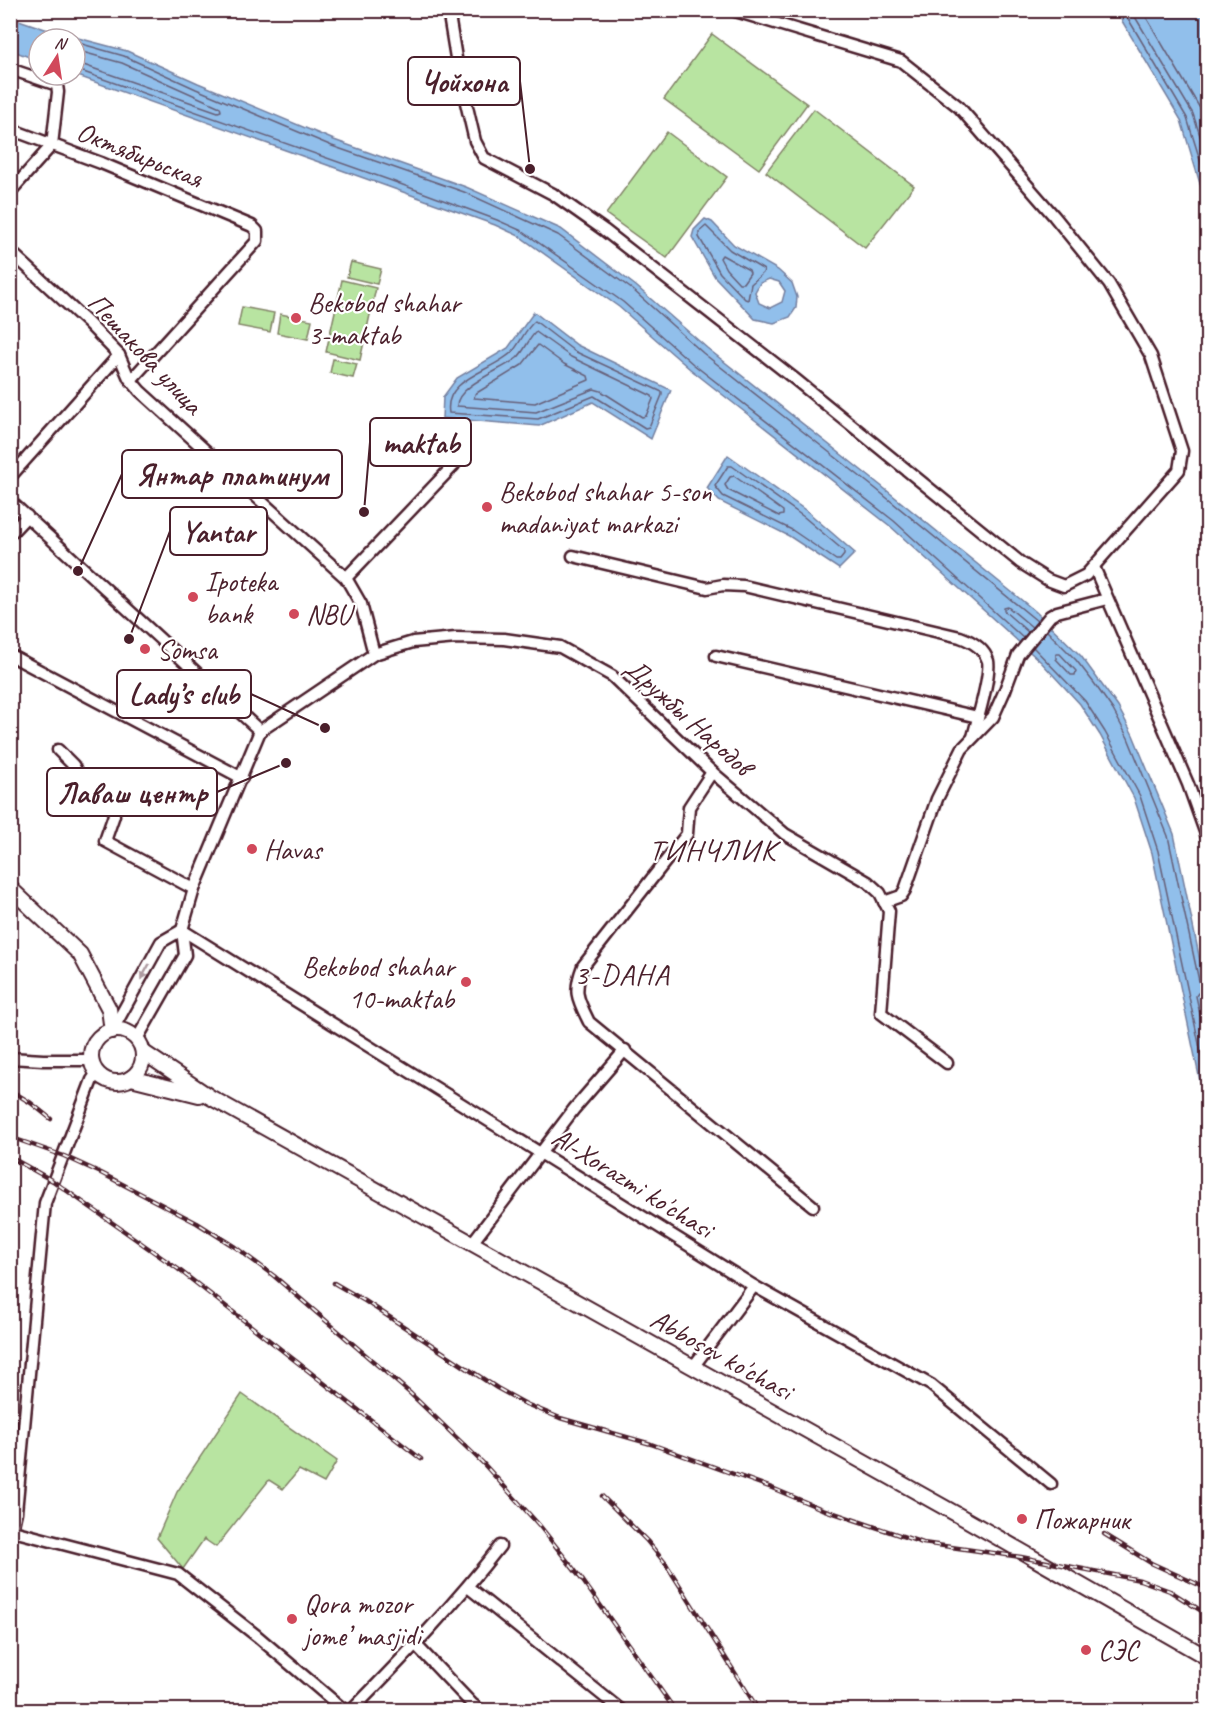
<svg xmlns="http://www.w3.org/2000/svg" width="1218" height="1721" viewBox="0 0 1218 1721" font-family="Caveat,sans-serif">
<rect width="100%" height="100%" fill="#fff"/>
<filter id="ink" filterUnits="userSpaceOnUse"><feTurbulence type="fractalNoise" baseFrequency=".0167" numOctaves="2"/><feDisplacementMap in="SourceGraphic" scale="12" xChannelSelector="R" yChannelSelector="G"/><feConvolveMatrix kernelMatrix="1 2 1 2 8 2 1 2 1" color-interpolation-filters="sRGB"/></filter>
<g filter="url(#ink)">
<g fill="#b8e4a1" stroke="#818266" stroke-width="1.5">
<path d="M712,34L807,104L759,169L664,99Z"/>
<path d="M814,109L914,186L865,248L766,172Z"/>
<path d="M667,132L727,177L667,258L606,214Z"/>
<path d="M351,262L381,269L377,284L347,277Z"/>
<path d="M342,280L376,288L360,360L326,352Z"/>
<path d="M242,307L274,313L270,332L238,326Z"/>
<path d="M280,314L312,320L308,339L277,333Z"/>
<path d="M333,359L357,364L353,378L330,373Z"/>
<path d="M242,1394L337,1461L324,1483L299,1470L283,1489L269,1480L216,1547L204,1539L183,1569L157,1538L177,1492Z"/>
</g>
<g fill="#91bfeb" stroke="#757f9e" stroke-width="1.5" fill-rule="evenodd">
<path d="M1116,11H1207V207L1181,120Z"/>
<path d="M10,17L48,30L127,51L198,83L334,140L466,187L561,229L636,286L707,348L880,485L1035,611L1081,656L1118,707L1133,735L1174,834L1207,994V1114L1152,853L1134,798L1100,735L1080,704L1041,662L890,526L690,369L619,307L519,236L495,225L389,187L75,75V39H39V61L11,50Z"/>
<path d="M705,219L712,222L734,245L778,270L792,283L797,297L796,308L790,317L774,323L755,319L715,277L692,237L694,230ZM769,279L779,282L785,291L782,302L770,308L759,303L755,292L760,283Z"/>
<path d="M534,312L577,345L671,390L651,439L593,402L539,426L442,418L443,397L457,378L508,348Z"/>
<path d="M728,455L808,512L855,553L839,569L789,536L719,501L707,488Z"/>
</g>
<g fill="none" stroke-linecap="round" stroke-linejoin="round">
<g stroke="#665f78" stroke-width="1.5">
<path d="M1123,10L1187,118L1208,186"/>
<path d="M1131,10L1193,114L1208,160"/>
<path d="M1142,10L1201,110L1208,129"/>
<path d="M75,42L124,56L196,89L332,146L464,192L558,235L633,290L703,353L876,489L1037,621"/>
<path d="M75,50L122,63L220,107L221,111L218,112L75,62"/>
<path d="M75,69L392,181L497,220L522,231L623,302L693,364L894,521L1023,638"/>
<path d="M706,226L730,250L764,270L763,273L751,284L748,300L745,299L720,273L699,237V232Z"/>
<path d="M722,255L749,270L750,273L743,283H739L726,269L720,258Z"/>
<path d="M535,321L574,351L662,392V395L649,427L645,428L594,396L538,419L449,413C443,378 494,371 513,351C521,342 525,329 535,321Z"/>
<path d="M536,332L571,357L652,396L653,399L646,416L642,417L601,391L594,389L536,412L457,406C456,386 502,370 517,358C525,351 528,339 536,332Z"/>
<path d="M538,345L564,364L588,376L589,380L535,403L474,398L475,394L522,365Z"/>
<path d="M728,466H732L804,517L844,551V555L840,560H836L792,530L723,496L715,486Z"/>
<path d="M734,476L783,511V515L779,516L728,490L725,485L730,477Z"/>
<path d="M1047,631L1076,660L1094,683L1113,710L1128,738L1168,836L1199,981L1202,986L1208,987"/>
<path d="M1028,632L1004,611V608L1008,607L1032,627"/>
<path d="M1033,647L1085,701L1105,732L1140,796L1158,851L1208,1086"/>
<path d="M1056,654H1060L1076,671L1075,675H1071L1056,659Z"/>
<path d="M1208,994L1198,993L1196,996L1208,1050"/>
</g>
<g stroke="#4a1f2b" stroke-width="15">
<g id="minor">
<path d="M448,10L457,64L475,141L484,158L553,194L604,230L796,380L1021,563L1048,580L1064,586L1086,575L1179,470L1182,451L1151,356L1109,284L1054,216L959,107L901,61L732,10"/>
<path d="M10,69L57,85L58,92L52,145L10,192"/>
<path d="M10,129L101,163L252,226L257,231V241L131,380"/>
<path d="M10,251L88,323L119,355L129,378L140,391L346,578L361,604L374,654"/>
<path d="M10,477L119,355"/>
<path d="M10,501L260,731"/>
<path d="M10,534L27,516"/>
<path d="M573,556L707,588L723,585L744,586L960,637C971,641 984,648 988,661C991,675 977,721 973,737"/>
<path d="M1094,567L1188,784L1208,840"/>
<path d="M346,578L454,465"/>
<path d="M10,655L242,778"/>
<path d="M716,656L978,717"/>
<path d="M260,731L374,654L413,642L456,638L504,639L560,647L612,676L712,772L785,834L868,882L880,893L889,911L881,1013L947,1063"/>
<path d="M58,750L73,765L83,783L113,809L114,815L105,841L194,889"/>
<path d="M712,772L689,807L687,834L583,966C573,992 577,998 589,1022L813,1206"/>
<path d="M884,902L901,896L905,890L937,799L962,749L993,717L1005,690L1018,655L1050,616L1057,612L1107,599"/>
<path d="M182,930L754,1286L931,1385L1051,1484"/>
<path d="M112,1031L161,942L182,930"/>
<path d="M137,1039L185,955L182,930L194,889L260,731"/>
<path d="M10,1058L43,1060H91"/>
<path d="M472,1243L574,1109L625,1050"/>
<path d="M693,1367L754,1286"/>
<path d="M13,1531L178,1574L257,1636L344,1710"/>
<path d="M10,1539L16,1512L45,1203L92,1080L97,1073"/>
<path d="M468,1587L621,1710"/>
<path d="M416,1645L472,1704L480,1710"/>
<path d="M352,1710C404,1657 455,1604 500,1546"/>
</g>
</g>
<g stroke="#4a1f2b" stroke-width="18">
<g id="major">
<path d="M10,888L80,954L109,1009L112,1031"/>
<circle cx="117" cy="1056" r="26"/>
<path d="M143,1052L210,1097L967,1520L1208,1658"/>
<path d="M131,1078L199,1095"/>
</g>
</g>
<use href="#minor" stroke="#fff" stroke-width="10"/>
<use href="#major" stroke="#fff" stroke-width="14"/>
<g stroke="#4a1f2b" stroke-width="4.5">
<g id="rail">
<path d="M10,1090L31,1103L51,1119"/>
<path d="M10,1137L64,1156L101,1173L197,1223L235,1247L274,1276L411,1394L482,1462L539,1525L583,1581L675,1710"/>
<path d="M10,1157L53,1181L178,1269L421,1459"/>
<path d="M334,1283L365,1301L497,1388L526,1404L560,1418L651,1444L772,1488L822,1509L923,1543L1021,1557L1140,1580L1170,1591L1208,1615"/>
<path d="M602,1496L647,1541L666,1564L756,1706"/>
<path d="M1104,1534L1151,1563L1208,1589"/>
</g>
</g>
<use href="#rail" stroke="#fff" stroke-width="2" stroke-dasharray="7" stroke-linecap="butt"/>
</g>
<defs><path id="oneway-solid" d="M-6-.8H1V-3.2L6.5 0L1 3.2V.8H-6Z" transform="scale(1.5)"/></defs>
<use fill="#ae9aa0" href="#oneway-solid" transform="translate(145 972) rotate(119)"/>
</g>
<g fill="#d1495b" stroke="#fff" stroke-width="2">
<circle cx="296" cy="318" r="6"/>
<circle cx="487" cy="507" r="6"/>
<circle cx="193" cy="597" r="6"/>
<circle cx="294" cy="614" r="6"/>
<circle cx="145" cy="649" r="6"/>
<circle cx="252" cy="849" r="6"/>
<circle cx="466" cy="982" r="6"/>
<circle cx="1022" cy="1519" r="6"/>
<circle cx="292" cy="1619" r="6"/>
<circle cx="1086" cy="1650" r="6"/>
</g>
<g text-anchor="middle" stroke-width="4.5" stroke-linejoin="round" paint-order="stroke">
<g font-size="28" fill="#4a1f2b" stroke="#fff">
<text transform="translate(140 154) rotate(22)" y="10">Октябирьская</text>
<text transform="translate(146 353) rotate(47)" y="10">Пешакова улица</text>
<text transform="translate(689 716) rotate(42)" y="10">Дружбы Народов</text>
<text transform="translate(633 1182) rotate(32)" y="10">Al-Xorazmi ko'chasi</text>
<text transform="translate(722 1354) rotate(29)" y="10">Abbosov ko'chasi</text>
</g>
<g font-size="28" fill="#4a1f2b" stroke="#fff" text-anchor="start">
<text x="308" y="312">Bekobod shahar<tspan x="308" dy="32">3-maktab</tspan></text>
<text x="499" y="501">Bekobod shahar 5-son<tspan x="499" dy="32">madaniyat markazi</tspan></text>
<text x="205" y="591">Ipoteka<tspan x="205" dy="32">bank</tspan></text>
<text x="306" y="624">NBU</text>
<text x="157" y="659">Somsa</text>
<text x="264" y="859">Havas</text>
<text x="454" y="976" text-anchor="end">Bekobod shahar<tspan x="454" dy="32">10-maktab</tspan></text>
<text x="1034" y="1529">Пожарник</text>
<text x="304" y="1613">Qora mozor<tspan x="304" dy="32">jome’ masjidi</tspan></text>
<text x="1098" y="1660">СЭС</text>
</g>
<g font-size="30" letter-spacing="1.5" fill="#4a1f2b" stroke="#fff">
<text x="713" y="860">ТИНЧЛИК</text>
<text x="622" y="984">3-DAHA</text>
</g>
</g>
<path fill="none" stroke="#4a1f2b" stroke-width="2" d="M530 169L520 81M364 512L370 442M78 571L122 474M129 639L170 531M325 728L251 694M286 763L217 792"/>
<g fill="#4a1f2b" stroke="#fff" stroke-width="2">
<circle cx="530" cy="169" r="6"/>
<circle cx="364" cy="512" r="6"/>
<circle cx="78" cy="571" r="6"/>
<circle cx="129" cy="639" r="6"/>
<circle cx="325" cy="728" r="6"/>
<circle cx="286" cy="763" r="6"/>
</g>
<g fill="#fff" stroke="#4a1f2b" stroke-width="2">
<rect x="408" y="57" width="112" height="48" rx="6"/>
<rect x="370" y="418" width="101" height="48" rx="6"/>
<rect x="122" y="450" width="220" height="48" rx="6"/>
<rect x="170" y="507" width="97" height="48" rx="6"/>
<rect x="117" y="670" width="134" height="48" rx="6"/>
<rect x="47" y="768" width="170" height="48" rx="6"/>
</g>
<g font-size="30" text-anchor="middle" font-weight="bold" fill="#4a1f2b">
<text x="464" y="92">Чойхона</text>
<text x="421" y="453">maktab</text>
<text x="232" y="485">Янтар платинум</text>
<text x="218" y="542">Yantar</text>
<text x="184" y="704">Lady’s club</text>
<text x="132" y="803">Лаваш центр</text>
</g>
<rect width="1218" height="1721" fill="none" stroke="#fff" stroke-width="36"/>
<rect x="18" y="18" width="1182" height="1685" fill="none" stroke="#4a1f2b" stroke-width="2" filter="url(#ink)"/>
<g transform="translate(57 57) rotate(12)"><circle r="28" fill="#ffffff" stroke="#b7a5aa" stroke-width="1.5"/>
<path d="M0-4.5L10 22L0 15L-10 22Z" fill="#d1495b"/>
<text y="-9" font-size="16" font-weight="bold" text-anchor="middle" fill="#4a1f2b">N</text>
</g>
</svg>
